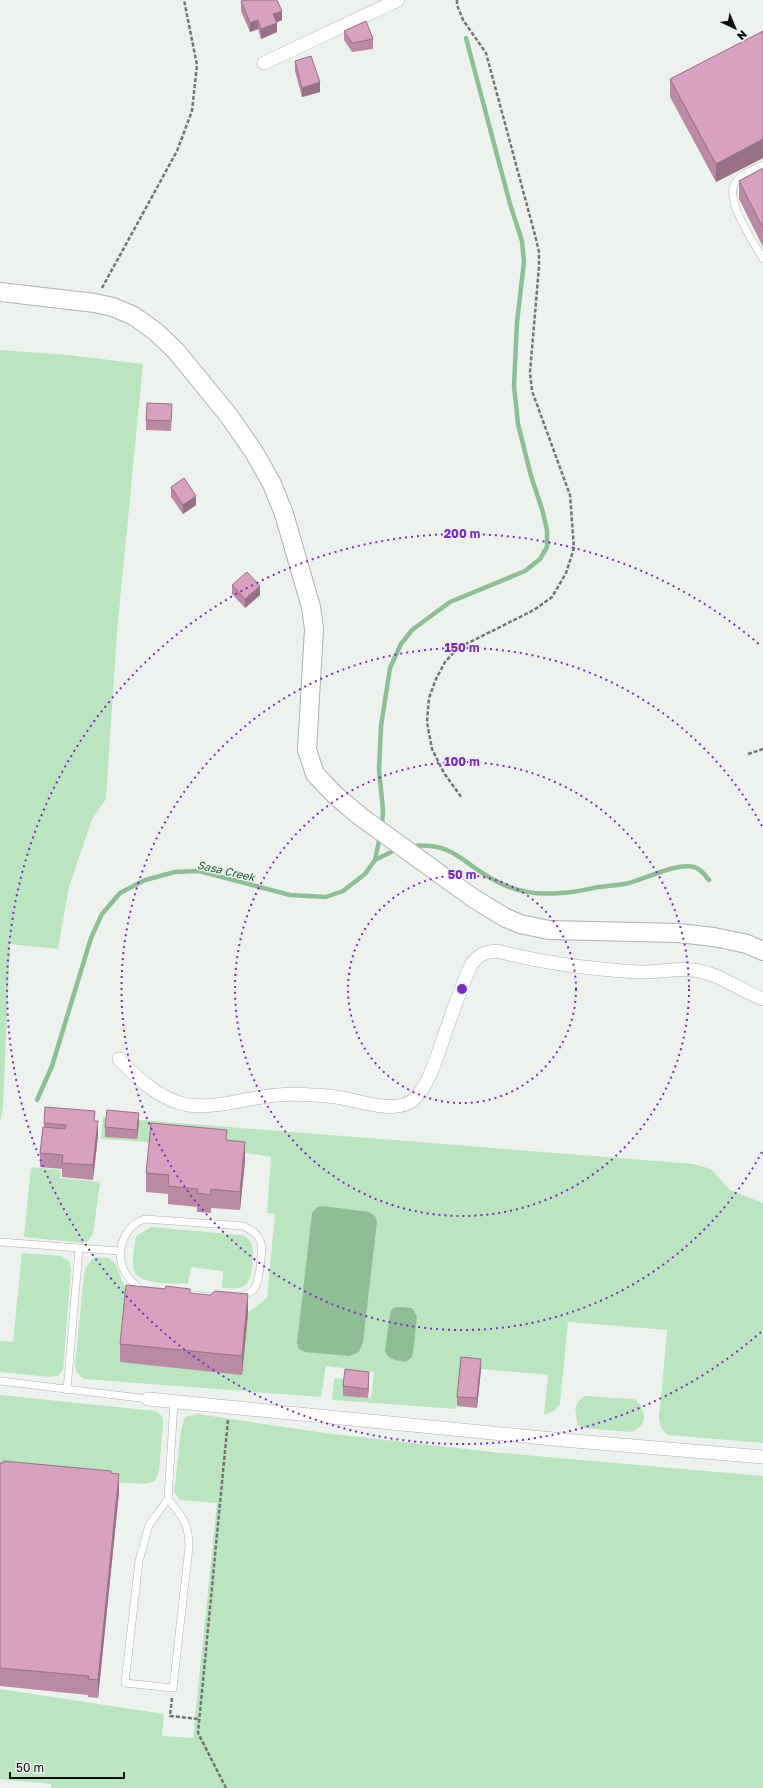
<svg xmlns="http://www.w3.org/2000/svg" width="763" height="1788" viewBox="0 0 763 1788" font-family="'Golos Text',sans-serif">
<rect width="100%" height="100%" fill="#eef2ef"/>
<g fill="#bae5c0">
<path d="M0,350L68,355L143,364L117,632L106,799L92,819L69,887L58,949L10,944L3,1107L0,1123Z"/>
<path d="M103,1117L694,1164L711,1169L730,1190L763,1203V1443L668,1435C659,1428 657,1418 660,1408L667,1330L568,1322L560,1404L554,1411L544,1415L548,1375L461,1367L456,1409L332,1400L334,1380L335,1378L345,1379L343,1396L371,1398L374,1372L326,1366L321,1397L84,1379L77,1373L75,1366L84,1274C86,1266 89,1262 95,1257L109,1258L116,1265L127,1293L248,1313L267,1298L275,1214L267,1213L271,1157C215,1147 158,1142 101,1139Z"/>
<path d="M31,1167L61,1170L60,1178L100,1182L93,1234L88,1241L82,1243L24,1237Z"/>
<path d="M151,1227L240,1235C244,1236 247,1237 250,1241C256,1250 253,1280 244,1286C237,1290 229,1288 222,1288L223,1271L191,1267L188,1284C174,1283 134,1286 133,1267C132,1257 135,1246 136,1236Z"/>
<path d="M22,1253L61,1256L69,1261L71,1269L63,1370L58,1376L49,1377L0,1372V1341L13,1342Z"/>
<path d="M0,1395L155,1411L162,1416L163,1423L159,1472L155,1481L145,1484L0,1474Z"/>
<path d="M584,1396L634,1399C647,1408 648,1428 631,1432L583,1428L578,1425C575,1409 572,1407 584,1396Z"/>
<path d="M198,1414L325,1433L501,1453L763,1476V1788H51V1784L0,1779V1689L164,1714L162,1736L193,1738L217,1503L180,1500L174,1492L181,1430L185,1417Z"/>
</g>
<g fill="#8fbe96">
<path d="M323,1206L369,1212L375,1216L377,1222L363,1342L359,1352L349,1356L305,1352L299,1349L297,1343L312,1213L317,1207Z"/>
<path d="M397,1307L412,1308L417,1316L413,1353L411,1358L405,1362C396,1360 389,1360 385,1351L390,1313L392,1309Z"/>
</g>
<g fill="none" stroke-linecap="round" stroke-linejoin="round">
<g stroke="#8fbe96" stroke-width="4.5">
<path d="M382,827L383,810L379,770L381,726L390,668L401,644L412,630L450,602L525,571L540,559L547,547V530L542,509L531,476L518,424L514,386L517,322L524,262L522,241L510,204L466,38"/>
<path d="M412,846C455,842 462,864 496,881C516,892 538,895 560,893C573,893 587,889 599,887C609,886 620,885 629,883C648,878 675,863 694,867C701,869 705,875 709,880"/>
<path d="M375,860L397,849"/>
<path d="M37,1100L52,1066L91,938L102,914L120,893L145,880L175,872L199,871L290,895L326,897L343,891L365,874L375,860L380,836"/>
</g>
<g stroke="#aeb1ae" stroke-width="8">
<g id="lane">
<path d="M763,165C753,170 741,173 735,183C724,200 754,243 763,259"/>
<path d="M145,1219L243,1226C250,1229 259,1234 261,1243C263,1251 259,1283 254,1289C249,1294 241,1297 234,1299L141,1290C123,1275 114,1259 125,1236C130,1227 135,1222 145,1219Z"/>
<path d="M0,1242L119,1251"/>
<path d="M0,1381L148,1399"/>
<path d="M67,1390L79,1249"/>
<path d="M168,1499C183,1517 189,1524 189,1547L173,1688L125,1683L139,1561L149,1525L168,1499L174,1402"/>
</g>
</g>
<g stroke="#aeb1ae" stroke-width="14">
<g id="street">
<path d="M264,63L398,0"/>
<path d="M119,1059C137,1078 160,1100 188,1105C218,1109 249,1097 278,1095C296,1093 318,1095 336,1097C358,1100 393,1114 412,1101C430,1087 440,1046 448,1025C455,1005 462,985 471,965C478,955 484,952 497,951C543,963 590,969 638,972C656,973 675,968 693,970C719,973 739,990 763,999"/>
<path d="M148,1399L563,1440L763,1457"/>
</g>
</g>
<g stroke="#aeb1ae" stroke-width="20">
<path id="secondary" d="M0,292L95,303L113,307L134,316L156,332L176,351L229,416L254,452L272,484L284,514L311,607L314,629L307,750L315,774L336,796L361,817L473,898L504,917L520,924L549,930L678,933L714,937L747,944L763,951"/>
</g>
<g stroke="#737573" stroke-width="2.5" stroke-dasharray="4 2" stroke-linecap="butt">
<path d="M457,0V5L463,20L486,53L535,235L539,252V267L530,372L532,391L570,495L574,548L566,573L552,597L534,610L458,648L445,662L436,679L429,698L427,722L432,749L444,773L462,798"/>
<path d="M102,288L177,151L192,111L197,65L184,0"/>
<path d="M748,754L763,749"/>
<path d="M172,1698L170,1716L199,1719"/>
<path d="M226,1788L198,1733L228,1420"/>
</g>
<use href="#lane" stroke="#fff" stroke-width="7"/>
<use href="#street" stroke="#fff" stroke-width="13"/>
<use href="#secondary" stroke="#fff" stroke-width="18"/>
</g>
<g fill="#ba8aa4">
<path d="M241,1L282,20L277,22V32L261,39L258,29L250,32L241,11Z"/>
<path d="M344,31L373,39V49L352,52L344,40Z"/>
<path d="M763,31V158L716,182L670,97V79Z"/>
<path d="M295,61L320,92L302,97L295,71Z"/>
<path d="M763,168V247L739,199V181Z"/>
<path d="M172,413L171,431L146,430V420Z"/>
<path d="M171,487L196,505L183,514L171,497Z"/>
<path d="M232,585L260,595L245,608L232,594Z"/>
<path d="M95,1121L98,1135L93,1180L62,1177V1169L40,1167V1153L44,1127V1123Z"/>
<path d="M139,1122L137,1139L105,1137V1127Z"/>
<path d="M227,1140L245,1160L240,1210L211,1208V1213L197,1212V1207L168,1204V1194L146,1192V1173Z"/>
<path d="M190,1293L248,1313L242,1375L120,1362V1344Z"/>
<path d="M481,1369L477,1408L457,1406V1397Z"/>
<path d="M369,1381L368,1398L343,1396V1386Z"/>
<path d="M0,1463L111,1473L119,1492L98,1698L88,1697V1695L0,1686Z"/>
</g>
<g fill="#977186">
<path d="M282,11V20L273,24V14Z"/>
<path d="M258,20V29L250,32V23Z"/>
<path d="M277,23V32L261,39V29Z"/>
<path d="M320,82V92L302,97V88Z"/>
<path d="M763,139V158L716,182V164Z"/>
<path d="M196,496V505L183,514V505Z"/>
<path d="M260,586V595L245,608V599Z"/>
<path d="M139,1113V1122L137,1139V1130Z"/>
<path d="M98,1121V1135L93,1180V1165Z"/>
<path d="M245,1142V1160L240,1210V1192Z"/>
<path d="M248,1294V1313L242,1375V1356Z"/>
<path d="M481,1359V1369L477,1408V1398Z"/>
<path d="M369,1372V1381L368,1398V1389Z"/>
<path d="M119,1474V1492L98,1698V1680Z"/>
</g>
<g fill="#d8a1bf" stroke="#977186">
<path d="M244,0H277L282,11L273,14L277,23L261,29L258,20L250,23L241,1Z"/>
<path d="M366,21L373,39L352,43L344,31Z"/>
<path d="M763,31V139L716,164L670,79Z"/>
<path d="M311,56L320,82L302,88L295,61Z"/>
<path d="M763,168V228L739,181Z"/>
<path d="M147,403L172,404L171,421L146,420Z"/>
<path d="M184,478L196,496L183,505L171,487Z"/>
<path d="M247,572L260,586L245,599L232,585Z"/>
<path d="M45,1107L95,1111L94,1121H98L93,1165L62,1163L63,1155L40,1153L43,1127L65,1129L66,1125L44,1123Z"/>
<path d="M107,1110L139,1113L137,1130L105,1127Z"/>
<path d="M151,1123L227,1130L226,1140L245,1142L240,1192L211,1189V1195L197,1193L198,1189L168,1186L169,1175L146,1173Z"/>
<path d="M126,1285L165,1289L166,1286L190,1289V1293L210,1295L215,1291L248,1294L242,1356L120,1344Z"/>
<path d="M461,1357L481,1359L477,1398L457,1397Z"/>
<path d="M345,1369L369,1372L368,1389L343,1386Z"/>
<path d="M3,1461L111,1471V1473L119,1474L98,1680L88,1679L89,1676L0,1668V1463H3Z"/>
</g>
<g fill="none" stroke="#7b2cbf" stroke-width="2" stroke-dasharray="2 4">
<circle cx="462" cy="989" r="114"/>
<circle cx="462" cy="989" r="227"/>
<path d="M762 1152A341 341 0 1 1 762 826"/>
<path d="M761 1332A455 455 0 1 1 761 646"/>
</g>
<g text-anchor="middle" stroke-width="3" stroke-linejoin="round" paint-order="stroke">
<g font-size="11" font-style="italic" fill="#1a602d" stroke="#eef2ef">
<text transform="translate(226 871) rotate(13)" y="4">Sasa Creek</text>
</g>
</g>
<circle cx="462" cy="989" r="6" fill="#7b2cbf" stroke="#eef2ef" stroke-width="2"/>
<g font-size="12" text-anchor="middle" font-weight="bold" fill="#7b2cbf" stroke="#eef2ef" stroke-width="3" stroke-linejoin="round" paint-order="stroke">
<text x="462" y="538">200 m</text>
<text x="462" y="652">150 m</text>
<text x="462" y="766">100 m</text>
<text x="462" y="879">50 m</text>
</g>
<g transform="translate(735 28) rotate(136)" stroke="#eef2ef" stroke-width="3" paint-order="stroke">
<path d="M0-3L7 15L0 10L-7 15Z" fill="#0b0c0b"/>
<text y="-6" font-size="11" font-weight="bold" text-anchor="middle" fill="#0b0c0b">N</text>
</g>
<path d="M10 1772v6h114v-6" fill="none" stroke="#0b0c0b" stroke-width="2"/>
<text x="16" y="1772" font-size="12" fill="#0b0c0b" stroke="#eef2ef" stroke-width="3" paint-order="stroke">50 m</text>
</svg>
